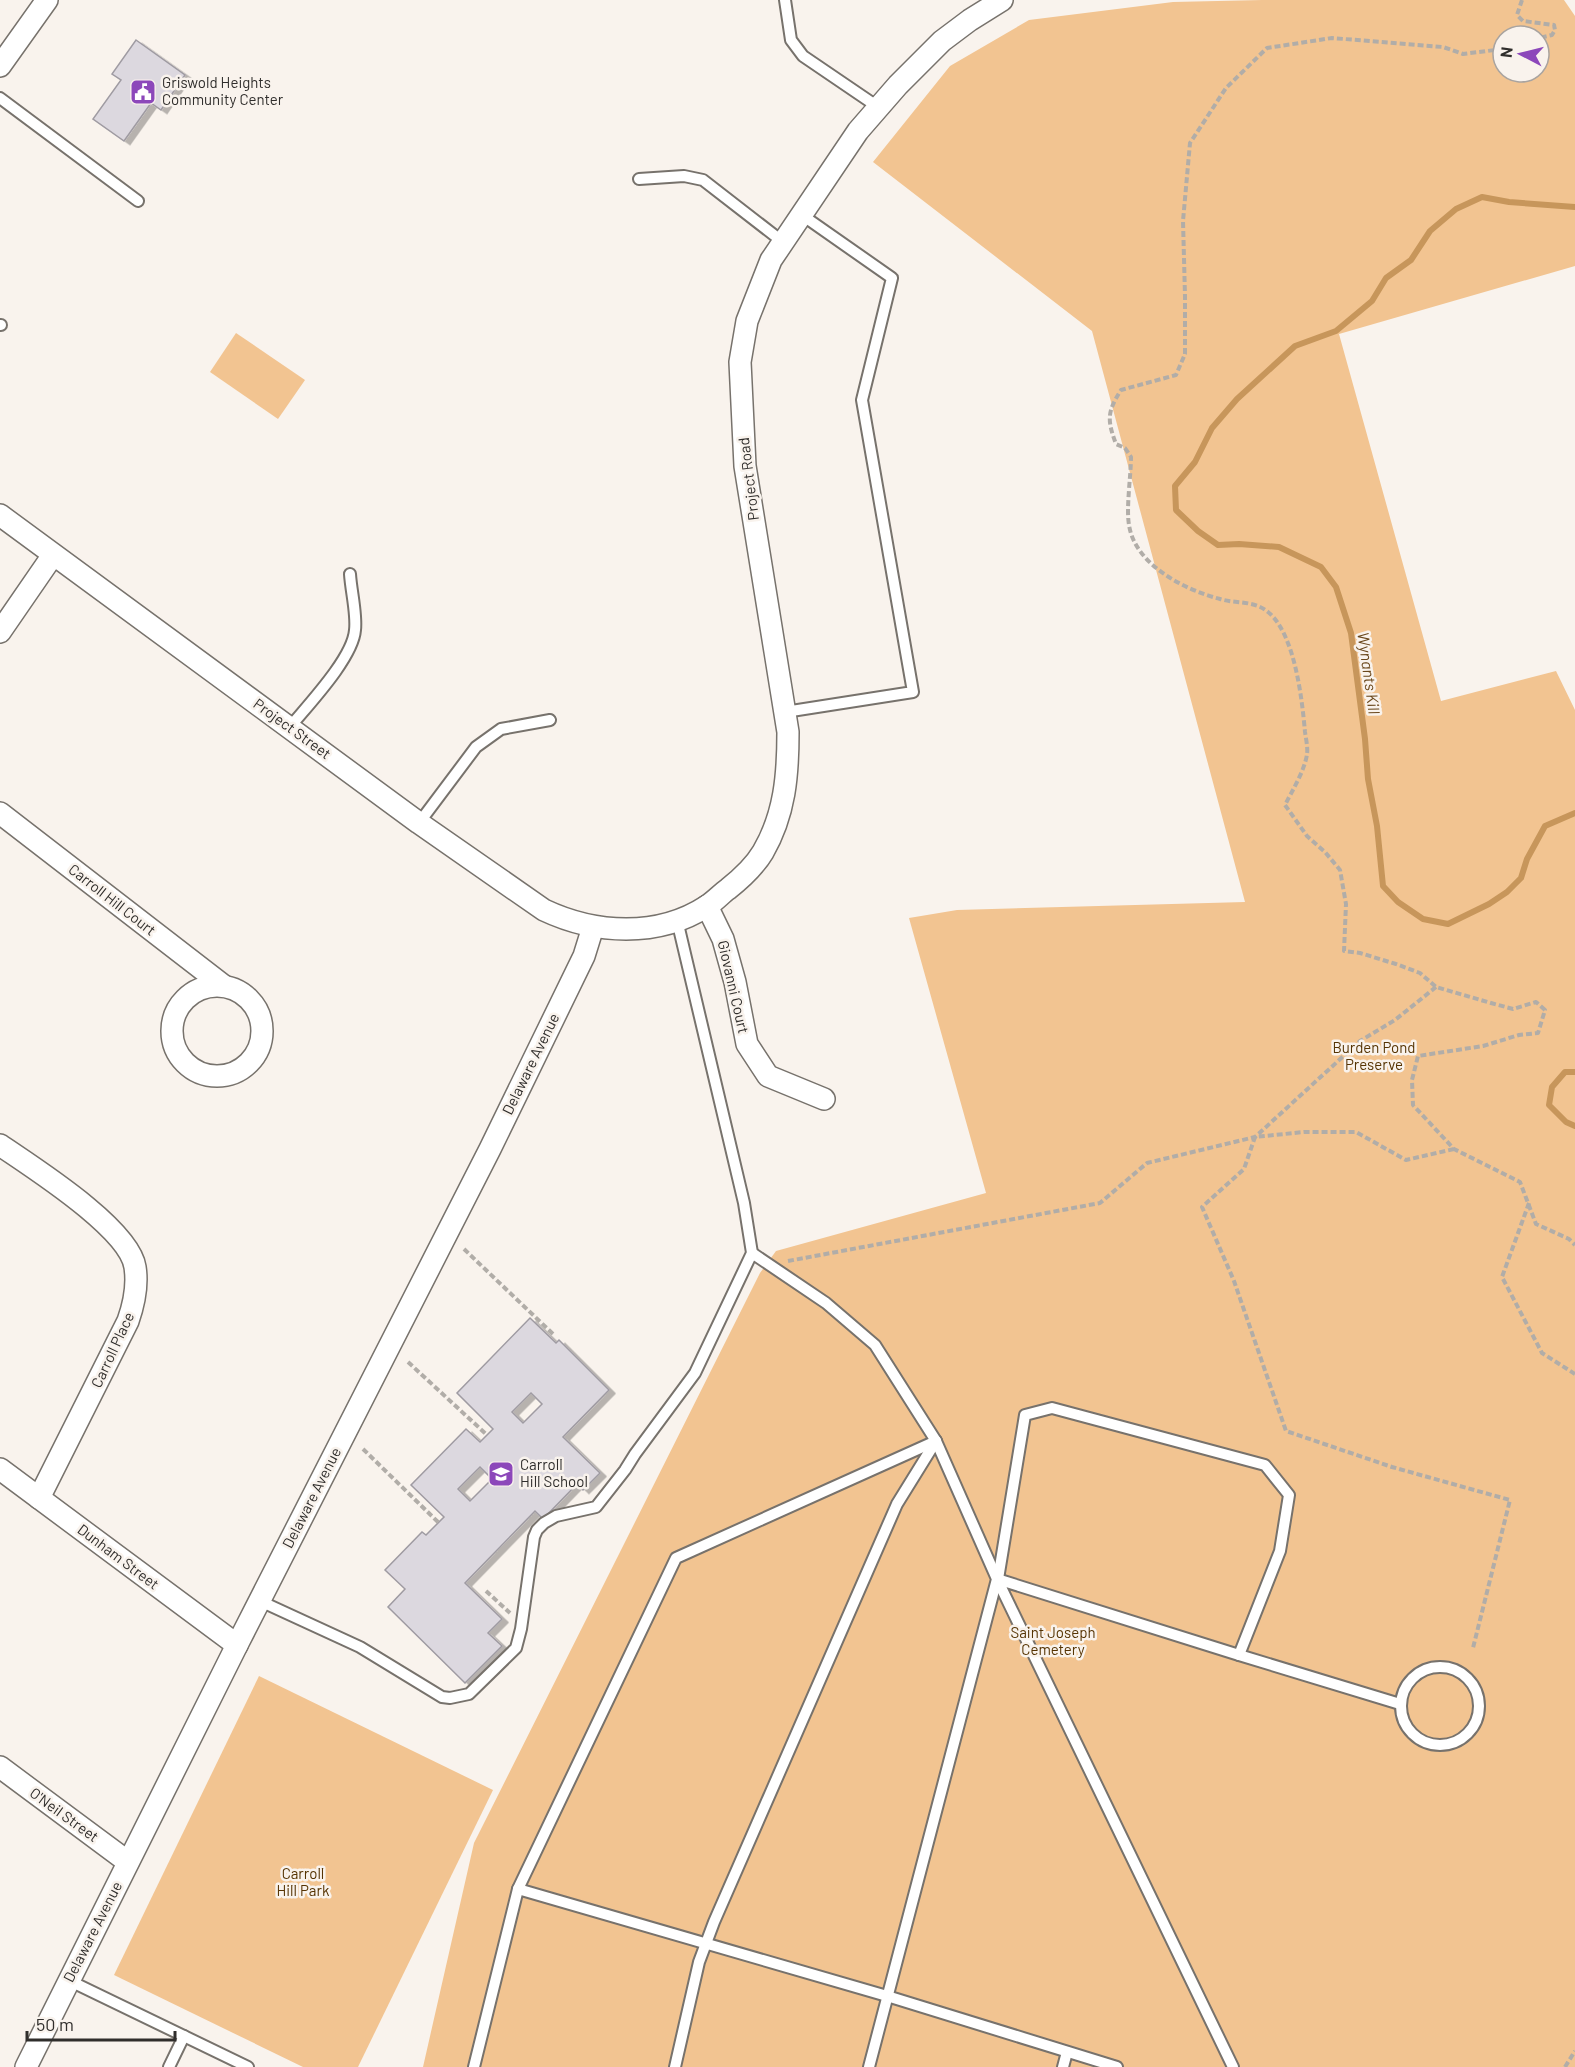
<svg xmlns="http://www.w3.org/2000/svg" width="1575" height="2067" viewBox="0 0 1575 2067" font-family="Barlow,sans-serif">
<defs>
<filter id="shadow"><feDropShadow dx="6" dy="3.5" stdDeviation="0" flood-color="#0004"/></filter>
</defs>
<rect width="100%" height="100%" fill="#f9f3ed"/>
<g fill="#f2c491" fill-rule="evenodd">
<path d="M1262,0H1564L1575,16V266L1339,334L1441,701L1556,671L1575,710V2067H423L474,1843L760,1273L776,1251L986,1193L909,918L957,910L1245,902L1092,331L873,162L950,66L1029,20L1173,2ZM1503,36H1539V72H1503Z"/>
<path d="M236,333L305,380L278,419L210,372Z"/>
<path d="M259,1676L493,1790L358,2067H303L114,1975Z"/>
</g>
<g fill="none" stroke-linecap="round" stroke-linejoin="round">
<g stroke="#c7965b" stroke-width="6">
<path d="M1575,207L1509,202L1482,197L1456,209L1430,231L1411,260L1386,278L1372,301L1336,331L1295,346L1237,399L1212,428L1195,462L1175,486L1176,510L1198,531L1218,545L1239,544L1279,547L1321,567L1336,587L1351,633L1365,739L1368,779L1377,826L1383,886L1398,902L1423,919L1448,924L1489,904L1507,892L1521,878L1527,859L1545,826L1575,813"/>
<path d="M1575,1072H1565L1552,1087L1549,1105L1566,1122L1575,1126"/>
</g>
</g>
<g fill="#dcd8df" stroke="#9f9ba2" stroke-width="1.5" fill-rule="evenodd" filter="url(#shadow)">
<path d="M136,40L185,75L161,110L151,103L124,141L93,119L121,80L112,74Z"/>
<path d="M530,1318L556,1343L559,1340L609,1390L563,1437L600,1473L583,1490L577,1484L543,1519L535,1511L465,1583L502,1619L488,1633L502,1646L465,1683L388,1607L405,1589L385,1570L422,1532L426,1535L444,1517L411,1485L466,1429L480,1442L493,1429L457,1393ZM531,1393L542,1404L523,1423L512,1412ZM480,1467L492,1479L470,1501L458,1489Z"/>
</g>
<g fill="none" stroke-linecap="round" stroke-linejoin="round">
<g stroke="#77726c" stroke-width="14">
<g id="service">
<path d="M785,0L791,40L803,56L878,107"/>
<path d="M0,98L138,201"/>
<path d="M639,179L684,176L703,180L783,242"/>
<path d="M0,325H1"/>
<path d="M785,712L913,692L862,400L892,278L802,215"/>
<path d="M290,727C308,705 353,658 355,630C357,614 351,591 350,574"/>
<path d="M419,823L476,747L501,729L550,720"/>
<path d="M752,1253L826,1303L875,1345L936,1441L997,1579L869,2067"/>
<path d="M998,1579L1025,1415L1052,1408L1265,1465L1289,1495L1280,1551L1239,1655"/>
<path d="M260,1601L360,1647L442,1697L450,1698L469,1694L516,1648L521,1629L534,1537L537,1530L544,1523L556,1516L596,1507L625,1470L635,1454L695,1373L752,1253L744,1203L677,920"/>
<circle cx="1440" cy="1706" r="39"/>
<path d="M518,1889L887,1996L1117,2067"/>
<path d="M68,1980L248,2067"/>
<path d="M169,2067L184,2036"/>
<path d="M474,2067L518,1889L676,1558L936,1441"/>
<path d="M675,2067L699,1962L714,1922L897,1504L936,1441"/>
<path d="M1063,2067L1067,2052"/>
<path d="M1233,2067L997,1579L1239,1655L1400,1704"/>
</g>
</g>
<g stroke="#77726c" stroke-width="24">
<g id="minor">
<path d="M0,66L47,0"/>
<path d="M0,515L419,823L544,910C595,934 658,938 707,906C715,901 721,894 728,889C742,878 754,867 763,852C785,814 788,775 788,732L745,466L740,362L747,321L771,260L858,131L898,85L942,41L970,20L1002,0"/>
<path d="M0,632L53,555"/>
<path d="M0,813L224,986"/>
<path d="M707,906L723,939L735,982L747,1044L768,1076L824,1099"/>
<circle cx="217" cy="1031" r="45"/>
<path d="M0,1145C32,1167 129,1228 135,1267C138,1286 134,1304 128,1321L39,1498"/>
<path d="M0,1469L237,1645"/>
<path d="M0,1767L128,1862"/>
<path d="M26,2067L237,1645L490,1149L584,956L593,927"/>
</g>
</g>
<g stroke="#b1ada8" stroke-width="4" stroke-dasharray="6 3" stroke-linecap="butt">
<path d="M1522,0L1517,15L1523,21L1554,25L1555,30L1552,35L1539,38"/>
<path d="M1503,49L1463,54L1443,47L1332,38L1267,48L1226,88L1190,143L1183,221L1185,296V354L1176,375L1121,390C1107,412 1107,420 1116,444L1125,448L1131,457C1131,475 1126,508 1129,525C1135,565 1185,590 1220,599C1236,604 1254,600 1268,612C1295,634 1302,699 1305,732C1306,739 1308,748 1307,754C1305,770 1292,791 1285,805L1307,836L1325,852L1340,870L1346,904L1344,951L1360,953L1396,964L1420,973L1436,987L1491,1003L1513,1009L1536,1002L1545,1010L1538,1033L1519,1035L1483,1046L1418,1056L1412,1080L1413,1105L1454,1149L1520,1182L1536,1224L1569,1239L1575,1245"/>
<path d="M1454,1149L1406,1160L1356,1132H1304L1255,1137L1244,1169L1202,1207L1234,1281L1286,1431L1392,1467L1510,1500L1473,1648"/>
<path d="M1529,1203L1502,1277L1542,1353L1575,1374"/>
<path d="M464,1249L553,1334"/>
<path d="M788,1261L1100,1203L1147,1163L1255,1137L1360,1041L1395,1020L1436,987"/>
<path d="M408,1362L487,1435"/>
<path d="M363,1449L439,1523"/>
<path d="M486,1591L510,1613"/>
<path d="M1565,2067L1575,2051"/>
</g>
<use href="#service" stroke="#fff" stroke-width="10"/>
<use href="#minor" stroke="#fff" stroke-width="21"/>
</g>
<defs>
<g id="civic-square" transform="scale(1.35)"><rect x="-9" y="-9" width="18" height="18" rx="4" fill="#8c47ba" stroke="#f9f3ed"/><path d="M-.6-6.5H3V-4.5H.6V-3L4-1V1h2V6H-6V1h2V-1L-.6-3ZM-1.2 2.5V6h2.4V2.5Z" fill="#fff"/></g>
<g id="school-square" transform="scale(1.35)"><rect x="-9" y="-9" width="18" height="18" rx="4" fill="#8c47ba" stroke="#f9f3ed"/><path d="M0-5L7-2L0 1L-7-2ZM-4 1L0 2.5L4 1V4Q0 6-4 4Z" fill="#fff"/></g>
</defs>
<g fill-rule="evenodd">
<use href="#civic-square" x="143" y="92"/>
<use href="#school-square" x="501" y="1474"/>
</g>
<g text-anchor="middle" stroke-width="5" stroke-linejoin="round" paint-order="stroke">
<g font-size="15" fill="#302e2c" stroke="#f9f3ed" text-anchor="start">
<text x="162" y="88">Griswold Heights<tspan x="162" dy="17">Community Center</tspan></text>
<text x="520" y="1470">Carroll<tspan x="520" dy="17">Hill School</tspan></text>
</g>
<g font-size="15" fill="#302e2c" stroke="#f9f3ed">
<text transform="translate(749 479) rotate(-97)" y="5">Project Road</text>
<text transform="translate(292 729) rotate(36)" y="5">Project Street</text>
<text transform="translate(112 900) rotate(38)" y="5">Carroll Hill Court</text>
<text transform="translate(733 987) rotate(77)" y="5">Giovanni Court</text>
<text transform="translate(531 1064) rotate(-64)" y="5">Delaware Avenue</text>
<text transform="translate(113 1350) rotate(-65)" y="5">Carroll Place</text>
<text transform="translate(312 1498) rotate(-63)" y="5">Delaware Avenue</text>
<text transform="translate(118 1557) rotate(37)" y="5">Dunham Street</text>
<text transform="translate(64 1815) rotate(36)" y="5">O'Neil Street</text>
<text transform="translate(93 1932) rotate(-63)" y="5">Delaware Avenue</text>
</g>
<g font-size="15" fill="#563403" stroke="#f9f3ed">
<text x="1374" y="1053">Burden Pond<tspan x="1374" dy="17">Preserve</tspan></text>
<text x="1053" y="1638">Saint Joseph<tspan x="1053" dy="17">Cemetery</tspan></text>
<text x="303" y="1879">Carroll<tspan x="303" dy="17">Hill Park</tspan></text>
</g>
<g font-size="16" font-style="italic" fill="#6a471b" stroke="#f9f3ed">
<text transform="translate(1369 673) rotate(82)" y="6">Wynants Kill</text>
</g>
</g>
<g transform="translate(1521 54) rotate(277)"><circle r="28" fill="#f9f3ed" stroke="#a9a4a0" stroke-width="1.5"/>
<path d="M0-4.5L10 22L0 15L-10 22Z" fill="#8c47ba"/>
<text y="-9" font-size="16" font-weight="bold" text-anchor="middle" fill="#302e2c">N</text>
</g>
<path d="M27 2031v9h148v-9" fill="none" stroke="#302e2c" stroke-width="3"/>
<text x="36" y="2031" font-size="18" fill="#302e2c" stroke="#f9f3ed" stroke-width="4.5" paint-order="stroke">50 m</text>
</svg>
